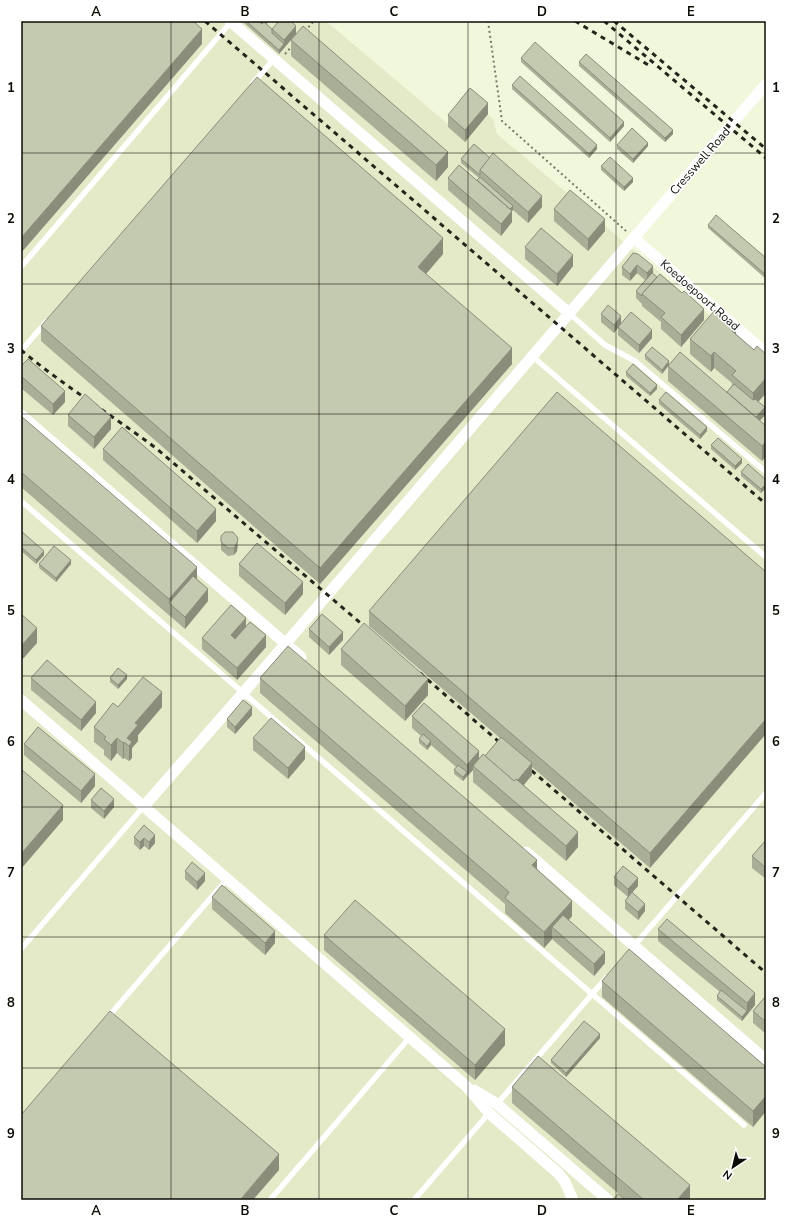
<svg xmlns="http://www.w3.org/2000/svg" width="787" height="1221" viewBox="0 0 787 1221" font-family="'Nunito Sans',sans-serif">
<rect width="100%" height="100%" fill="#f1f7db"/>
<path fill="#e4eac8" d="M21,21H326L449,125L470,100L493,119L497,134L573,198L766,364V1200H21Z"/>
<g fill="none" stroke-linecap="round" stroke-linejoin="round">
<g stroke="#757968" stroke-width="2" stroke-dasharray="2 3" stroke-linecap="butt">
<path d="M488,21L502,121L626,231"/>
<path d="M305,31L314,21"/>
<path d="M285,54L293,45"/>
</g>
<g stroke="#fff" stroke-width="5.5">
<path d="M253,83L274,59"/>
<path d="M21,267L231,22"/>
<path d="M569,313L605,345L635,361L766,472"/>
<path d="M21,351L46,322"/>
<path d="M532,356L766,557"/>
<path d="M21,501L744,1125"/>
<path d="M633,947L766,793"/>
<path d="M21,949L144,806"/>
<path d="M108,1017L227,879"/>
<path d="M497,1104L606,978"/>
<path d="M270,1200L410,1037"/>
<path d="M414,1200L489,1113"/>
</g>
<g stroke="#fff" stroke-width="11">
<path d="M230,21L569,313"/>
<path d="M634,238L766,353"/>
<path d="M21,415L301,657"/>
<path d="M21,700L466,1086L489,1113L559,1174L565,1182L573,1200"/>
<path d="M144,806L244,692L766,84"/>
<path d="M526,852L766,1060"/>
<path d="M474,1090L497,1104L608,1200"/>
</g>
<g stroke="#23261c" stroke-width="3" stroke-dasharray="5 5" stroke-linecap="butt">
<path d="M205,21L766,504"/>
<path d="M575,21L650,66"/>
<path d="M604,21L766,158"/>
<path d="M614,21L766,149"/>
<path d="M21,350C64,386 112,415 157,449L371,632"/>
<path d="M420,673L506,748"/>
<path d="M524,764L766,973"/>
</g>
</g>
<g fill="#a9ae96">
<path d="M242,21H269L266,24L272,29L296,34L279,54Z"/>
<path d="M291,40L448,167L436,181L291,56Z"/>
<path d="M521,58L624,126L610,142L521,62Z"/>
<path d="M579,62L673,134L665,142L579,66Z"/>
<path d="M512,85L597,149L589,158L512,89Z"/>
<path d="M488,114L465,142L448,127V115Z"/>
<path d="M474,144L542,207L528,223L513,210L512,211V222L501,236L448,190V178L477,180L479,178L461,163V159Z"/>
<path d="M617,145L648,146L633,163L617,149Z"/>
<path d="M601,166L633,182L624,191L601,170Z"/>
<path d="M554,209L605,231L588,251L554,221Z"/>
<path d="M708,225L766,258V279L708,228Z"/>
<path d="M525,247L573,266L557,286L525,259Z"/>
<path d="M633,253L653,274L704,320L681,347L661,329V322L642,306V304L636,298V291L645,280L637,273L630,281L622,275V267Z"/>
<path d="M443,254L426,274L512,364L320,584L41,341V326Z"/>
<path d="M601,314L621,323L652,338L639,353L618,335V328L614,333L601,322Z"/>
<path d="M736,334L754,350L766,354V393L758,402L765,407V403L766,402V416L765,415L760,421L766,426V456L762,461L668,381V366L662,374L645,359V355L669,365L727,392L732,385V383L714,368L711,372L690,354V339Z"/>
<path d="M21,366L65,402L53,415L21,388Z"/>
<path d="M626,372L657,389L650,396L626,376Z"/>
<path d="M659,400L707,431L700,439L659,404Z"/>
<path d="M68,415L111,429L94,449L68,426Z"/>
<path d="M21,416L197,579L208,601L185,629L21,487Z"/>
<path d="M711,445L742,463L735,470L711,449Z"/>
<path d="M103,449L216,521L197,543L103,460Z"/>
<path d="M741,472L766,480V488L761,493L741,476Z"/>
<path d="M21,531L44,555L36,564L21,551Z"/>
<path d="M221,536L238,546L237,551L234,555L228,556L221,550Z"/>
<path d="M39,564H71L56,582L39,568Z"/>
<path d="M239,564L303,594L285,615L239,576Z"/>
<path d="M766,572L650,868L532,767V775L524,785L578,847L566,861L473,782V770L463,781L454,774V770L456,767L431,745L427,750L419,743V739L421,736L412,728V716L479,758L485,756L500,738L369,626V611Z"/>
<path d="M246,627L266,647L237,680L202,649V638Z"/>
<path d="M309,629L343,640L329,655L309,637Z"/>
<path d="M341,649L428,695L405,721L341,665Z"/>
<path d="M31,678L96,713L81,731L31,690Z"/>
<path d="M110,678L127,679L118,689L110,682Z"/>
<path d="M260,678L537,869L572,916L569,920L605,963L594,976L552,939L544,948L505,913V904L260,693Z"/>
<path d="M118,707H162L138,735V741L132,748V758L129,761L124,758L123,759L117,753L111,761L104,755V750L94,742V727Z"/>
<path d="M252,715L235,734L227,727V719Z"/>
<path d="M253,738L305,759L288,779L253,750Z"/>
<path d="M24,744L95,786L81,803L24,755Z"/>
<path d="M91,800L114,807L104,819L91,808Z"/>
<path d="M155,835V843L149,850L144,846L140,850L134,844V837Z"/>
<path d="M766,840V879L752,868V856Z"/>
<path d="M185,871L205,881L197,890L185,879Z"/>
<path d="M614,877L638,886L632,892L645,911L638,920L625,909V901L628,897L614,885Z"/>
<path d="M212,897L275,943L265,955L212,909Z"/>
<path d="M658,929L755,1005L742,1021L717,1000V996L720,992L658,941Z"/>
<path d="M324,935L505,1045L475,1080L324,950Z"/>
<path d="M602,981L766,1067V1111L753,1127L602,997Z"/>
<path d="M766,996V1034L753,1023V1011Z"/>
<path d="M600,1038L566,1077L551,1063V1060Z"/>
<path d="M512,1087L690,1200H626L512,1103Z"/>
</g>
<g fill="#898d7a">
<path d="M262,21H269L262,28Z"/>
<path d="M296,26V34L279,54V50L284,44V40Z"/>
<path d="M202,29V44L21,253V238Z"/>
<path d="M488,103V114L465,142V130Z"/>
<path d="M624,122V126L610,142V138Z"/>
<path d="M673,130V134L665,142V138Z"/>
<path d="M648,143V146L633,163V159Z"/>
<path d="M597,145V149L589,158V154Z"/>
<path d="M448,152V167L436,181V165Z"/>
<path d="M633,178V182L624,191V187Z"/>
<path d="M542,196V207L528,223V212Z"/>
<path d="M513,206V210L512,211V222L501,236V224L507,214Z"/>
<path d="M605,219V231L588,251V239Z"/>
<path d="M443,238V254L418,283V267Z"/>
<path d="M573,255V266L557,286V274Z"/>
<path d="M637,265V273L630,281V274Z"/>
<path d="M653,266V274L647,281V273Z"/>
<path d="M704,309V320L681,347V335Z"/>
<path d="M621,316V324L614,333V325Z"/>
<path d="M736,327V343L732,331Z"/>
<path d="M652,330V338L639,353V345Z"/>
<path d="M512,348V364L320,584V568Z"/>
<path d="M714,352V368L711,372V356Z"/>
<path d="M669,361V365L662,374V370Z"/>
<path d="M766,378V393L753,408V393Z"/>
<path d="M657,385V389L650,396V393Z"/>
<path d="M65,391V402L53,415V404Z"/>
<path d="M765,407V415L752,429V422Z"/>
<path d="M111,417V429L94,449V437Z"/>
<path d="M707,427V431L700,439V435Z"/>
<path d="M766,441V456L762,461V446Z"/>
<path d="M742,459V463L735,470V466Z"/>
<path d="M766,484V488L761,493V489Z"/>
<path d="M216,509V521L197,543V531Z"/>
<path d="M238,538L237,551L234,555V548Z"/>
<path d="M44,551V555L36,564V560Z"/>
<path d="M71,560V564L56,582V578Z"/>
<path d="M197,567V583L169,603V599Z"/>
<path d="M303,582V594L285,615V603Z"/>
<path d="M208,589V601L185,629V617Z"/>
<path d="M246,618V629L231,647V635Z"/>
<path d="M37,628V643L21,661V646Z"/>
<path d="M343,632V640L329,655V647Z"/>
<path d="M266,635V647L237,680V668Z"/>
<path d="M127,675V679L118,689V685Z"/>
<path d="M428,679V695L405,721V706Z"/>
<path d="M162,692V707L138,735V741L132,748V758L129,761V746L127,738L135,723Z"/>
<path d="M96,702V713L81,731V720Z"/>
<path d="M252,707V715L235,734V727Z"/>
<path d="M766,719V734L650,868V853Z"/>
<path d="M117,738V753L111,761V745Z"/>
<path d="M431,741V745L427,750V746Z"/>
<path d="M124,742V758L123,759V743Z"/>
<path d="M305,747V759L288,779V768Z"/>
<path d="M479,751V762L473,766V770L467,776V765Z"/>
<path d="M532,763V775L514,796V784Z"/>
<path d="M467,772V776L463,781V777Z"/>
<path d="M95,774V786L81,803V791Z"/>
<path d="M114,799V807L104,819V811Z"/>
<path d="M63,805V820L21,869V854Z"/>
<path d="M578,832V847L566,861V846Z"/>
<path d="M155,835V843L149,850V842Z"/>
<path d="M144,838V846L140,850V842Z"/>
<path d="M537,860V875L532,865Z"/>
<path d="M205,873V881L197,890V882Z"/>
<path d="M638,878V886L628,897V889Z"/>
<path d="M572,901V916L558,932L552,927V939L544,948V932Z"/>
<path d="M645,904V911L638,920V912Z"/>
<path d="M275,931V943L265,955V943Z"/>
<path d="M605,952V963L594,976V964Z"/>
<path d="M755,993V1005L742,1021V1017L747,1011V1003Z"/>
<path d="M505,1029V1045L475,1080V1065Z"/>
<path d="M600,1034V1038L566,1077V1073Z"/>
<path d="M766,1096V1111L753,1127V1111Z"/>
<path d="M279,1154V1170L253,1200H240Z"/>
<path d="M690,1185V1200H677Z"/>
</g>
<g fill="#c4caaf" stroke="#898d7a">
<path d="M21,21H193L202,29L21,238Z"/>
<path d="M246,21H258L262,24L264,22L272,29V33L284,44L279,50Z"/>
<path d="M279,21H291L296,26L284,40L272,29Z"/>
<path d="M303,26L448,152L436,165L291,40Z"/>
<path d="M535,42L624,122L610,138L521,58Z"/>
<path d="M586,54L673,130L665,138L579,62Z"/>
<path d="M520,76L597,145L589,154L512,85Z"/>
<path d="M257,77L443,238L418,267L512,348L320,568L41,326Z"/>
<path d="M470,88L488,103L465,130L448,115Z"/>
<path d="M632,128L648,143L633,159L617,145Z"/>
<path d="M474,144L490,158L480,170V175L461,159Z"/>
<path d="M493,153L542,196L528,212L480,170Z"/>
<path d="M610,157L633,178L624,187L601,166Z"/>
<path d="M459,165L512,211L501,224L448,178Z"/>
<path d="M480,177L513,206L510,209L477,180Z"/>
<path d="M570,190L605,219L588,239L554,209Z"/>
<path d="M716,215L766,258V275L708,225Z"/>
<path d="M541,228L573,255L557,274L525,247Z"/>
<path d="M633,253L638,254L653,266L647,273L637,265L630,274L622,267Z"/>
<path d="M652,273L657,277L642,294V296L636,291Z"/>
<path d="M660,274L682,293L684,291L704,309L681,335L661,317L665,313L642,294Z"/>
<path d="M608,305L621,316L614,325L601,314Z"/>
<path d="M715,310L736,327L732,331L754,350L757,346L766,354V378L753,393L732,375L736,371L714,352L711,356L690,339Z"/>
<path d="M631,312L652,330L639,345L618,327Z"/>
<path d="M652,347L669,361L662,370L645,355Z"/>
<path d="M680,352L766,426V441L762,446L668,366Z"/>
<path d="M28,359L65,391L53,404L21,376V366Z"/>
<path d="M633,364L657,385L650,393L626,372Z"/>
<path d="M734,384L753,400L755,399L765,407L756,417L727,392Z"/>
<path d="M557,392L766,572V719L650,853L369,611Z"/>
<path d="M666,392L707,427L700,435L659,400Z"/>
<path d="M85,394L111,417L94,437L68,415Z"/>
<path d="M21,416L197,567L169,599L21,472Z"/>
<path d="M122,427L216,509L197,531L103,449Z"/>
<path d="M718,438L742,459L735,466L711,445Z"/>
<path d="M748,464L766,480V484L761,489L741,472Z"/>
<path d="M21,531L44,551L36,560L21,547Z"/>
<path d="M225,532H233L238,538L237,543L234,548H228L221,542V536Z"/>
<path d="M257,543L303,582L285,603L239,564Z"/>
<path d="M54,546L71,560L56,578L39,564Z"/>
<path d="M193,576L208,589L185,617L169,603Z"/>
<path d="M231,605L246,618L231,635L235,639L250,622L266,635L237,668L202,638Z"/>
<path d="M21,614L37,628L21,646Z"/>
<path d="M322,614L343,632L329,647L309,629Z"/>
<path d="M364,623L428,679L405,706L341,649Z"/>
<path d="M288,646L537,860L532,865L572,901L544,932L505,898L509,892L260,678Z"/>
<path d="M47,660L96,702L81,720L31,678Z"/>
<path d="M118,668L127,675L118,685L110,678Z"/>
<path d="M143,677L162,692L135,723L138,725L127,738L132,742L129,746L124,742L123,743L117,738L111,745L104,739L106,737L94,727L113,703L118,707Z"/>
<path d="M243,700L252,707L235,727L227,719Z"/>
<path d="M424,703L479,751L467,765L412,716Z"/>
<path d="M271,718L305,747L288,768L253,738Z"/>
<path d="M38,727L95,774L81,791L24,744Z"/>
<path d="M423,734L431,741L427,746L419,739Z"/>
<path d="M501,737L532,763L518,780L516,779L514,781L485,756Z"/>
<path d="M483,754L514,781L516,779L578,832L566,846L473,766Z"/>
<path d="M458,765L467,772L463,777L454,770Z"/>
<path d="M21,769L63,805L21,854Z"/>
<path d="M101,788L114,799L104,811L91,800Z"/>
<path d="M144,825L155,835L149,842L144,838L140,842L134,837Z"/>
<path d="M766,840V868L752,856Z"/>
<path d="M192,862L205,873L197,882L185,871Z"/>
<path d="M623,866L638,878L628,889L614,877Z"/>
<path d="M222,885L275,931L265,943L212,897Z"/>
<path d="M632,892L645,904L638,912L625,901Z"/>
<path d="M355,900L505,1029L475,1065L324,935Z"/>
<path d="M563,915L605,952L594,964L552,927Z"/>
<path d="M667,919L755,993L747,1003L658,929Z"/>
<path d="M629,949L766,1067V1096L753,1111L602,981Z"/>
<path d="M721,990L747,1011L742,1017L717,996Z"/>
<path d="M766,996V1022L753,1011Z"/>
<path d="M110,1011L279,1154L240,1200H21V1115Z"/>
<path d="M584,1021L600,1034L566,1073L551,1060Z"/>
<path d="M538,1056L690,1185L677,1200H644L512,1087Z"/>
<path d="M618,1194L626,1200H613Z"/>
</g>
<path fill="none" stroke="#0b0d05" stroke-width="1" stroke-opacity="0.55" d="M171,21V1200M319,21V1200M468,21V1200M616,21V1200M21,153H766M21,284H766M21,414H766M21,545H766M21,676H766M21,807H766M21,937H766M21,1068H766"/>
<g text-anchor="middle" stroke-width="3" stroke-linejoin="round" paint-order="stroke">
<g font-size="12" fill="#0b0d05" stroke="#fff">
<text transform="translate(700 161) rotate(-49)" y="4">Cresswell Road</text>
<text transform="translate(700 295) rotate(41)" y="4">Koedoepoort Road</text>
</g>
</g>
<rect width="787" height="1221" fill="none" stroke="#ffffff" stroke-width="44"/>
<g transform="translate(733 1167) rotate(215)" stroke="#ffffff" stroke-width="3" paint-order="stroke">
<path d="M0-3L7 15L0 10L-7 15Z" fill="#0b0d05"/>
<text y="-6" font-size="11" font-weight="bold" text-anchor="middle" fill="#0b0d05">N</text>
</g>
<rect x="22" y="22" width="743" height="1177" fill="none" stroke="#0b0d05" stroke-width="1.5"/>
<g font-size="13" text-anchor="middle" font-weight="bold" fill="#0b0d05">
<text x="96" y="16">A</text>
<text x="245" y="16">B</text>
<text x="394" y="16">C</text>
<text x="542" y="16">D</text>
<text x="691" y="16">E</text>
<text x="11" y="92">1</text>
<text x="776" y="92">1</text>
<text x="11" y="223">2</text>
<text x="776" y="223">2</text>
<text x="11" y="353">3</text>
<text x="776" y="353">3</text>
<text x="11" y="484">4</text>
<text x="776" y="484">4</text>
<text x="11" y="615">5</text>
<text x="776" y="615">5</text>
<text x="11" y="746">6</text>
<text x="776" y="746">6</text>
<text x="11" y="877">7</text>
<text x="776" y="877">7</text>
<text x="11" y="1007">8</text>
<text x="776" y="1007">8</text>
<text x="11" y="1138">9</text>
<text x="776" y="1138">9</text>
<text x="96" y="1215">A</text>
<text x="245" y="1215">B</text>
<text x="394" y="1215">C</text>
<text x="542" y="1215">D</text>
<text x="691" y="1215">E</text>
</g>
</svg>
